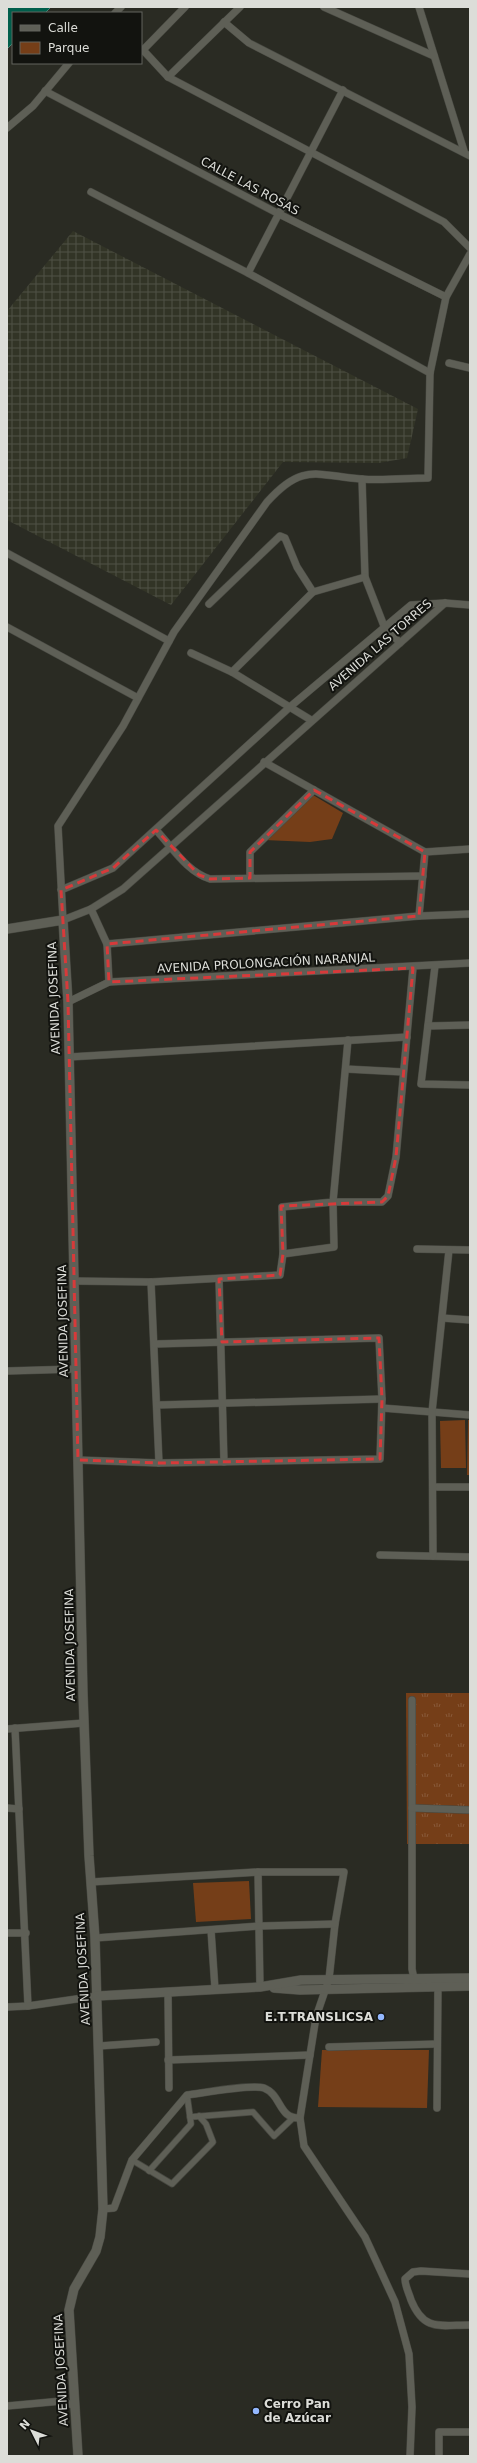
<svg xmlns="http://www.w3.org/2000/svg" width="477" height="2463" viewBox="0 0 477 2463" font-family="'DejaVu Sans',sans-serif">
<defs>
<pattern id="industrial-grid" width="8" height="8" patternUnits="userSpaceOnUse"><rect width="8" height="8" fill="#323426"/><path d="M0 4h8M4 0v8" fill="none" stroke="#4f5145"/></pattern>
<pattern id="grass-tufts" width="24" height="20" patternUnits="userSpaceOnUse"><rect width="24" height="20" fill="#753e18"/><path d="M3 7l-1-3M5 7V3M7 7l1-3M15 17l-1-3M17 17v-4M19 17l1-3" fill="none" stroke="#885939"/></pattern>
</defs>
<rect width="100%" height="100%" fill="#2a2b23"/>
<path fill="url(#industrial-grid)" d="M73,231L418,409L407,458L379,463L283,462L171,605L7,520V311Z"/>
<path fill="url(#grass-tufts)" d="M406,1693H470V1844H407Z"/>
<g fill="#753e18">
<path d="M313,795L343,813L332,839L310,842L264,840Z"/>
<path d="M465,1420L466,1468H441L440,1421Z"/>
<path d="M468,1420H470V1475H467Z"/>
<path d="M249,1881L251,1919L196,1922L193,1883Z"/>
<path d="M322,2050H429L427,2108L318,2107Z"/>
</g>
<path fill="#005e4b" stroke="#428475" d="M7,7H51L45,13H13V43L7,49Z"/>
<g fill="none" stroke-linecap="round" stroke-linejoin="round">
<g stroke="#474841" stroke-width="7">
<g id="pedestrian">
<path d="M190,2117L253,2112L274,2136L292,2119"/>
<path d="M132,2160L172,2184L213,2142L206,2124L199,2116"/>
<path d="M149,2171L191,2124L187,2095"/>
</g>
</g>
<g stroke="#474841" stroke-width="8">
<g id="minor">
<path d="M185,7L143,50L168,77L444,222L470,248"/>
<path d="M324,7L434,56"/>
<path d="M419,7L464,151"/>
<path d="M115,13L121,7"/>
<path d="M224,22L249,43L470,156"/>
<path d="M168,77L240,7"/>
<path d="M45,91L279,214L446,297"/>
<path d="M7,128L33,106L69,63"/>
<path d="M91,192L248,273L430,373"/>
<path d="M248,273L343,90"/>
<path d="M449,363L470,368"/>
<path d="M362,479L365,577L384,626L400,643"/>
<path d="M7,553L169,641"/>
<path d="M445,603L123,889L91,909L63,920L58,826L123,726L174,632L267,502C302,463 315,475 361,479C383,481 406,478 428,478L430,373L446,297L470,254"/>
<path d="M209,604L280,536L285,538L297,567L313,592"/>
<path d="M7,627L138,698"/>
<path d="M191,653L232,672L311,720"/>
<path d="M232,672L313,592L365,577"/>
<path d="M264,762L425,852"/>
<path d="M156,830C172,847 187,872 210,879L423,876"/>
<path d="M250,878V852L314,790"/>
<path d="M61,890L113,868L291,706L411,605L445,603L470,605"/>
<path d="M91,909L107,944L109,982"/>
<path d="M419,916L425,852L470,849"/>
<path d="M107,944L419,916L470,914"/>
<path d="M435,966L421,1084L470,1085"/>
<path d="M68,1002L109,982L470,963"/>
<path d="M428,1026L470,1025"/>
<path d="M69,1057L407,1037"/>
<path d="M346,1069L403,1072"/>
<path d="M417,1249L470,1250"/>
<path d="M283,1254L334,1247L333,1202H382L388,1196L396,1157L413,968"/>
<path d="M219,1279L224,1462"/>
<path d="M74,1281L151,1282L280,1275L283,1254L282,1207L333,1202L348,1040"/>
<path d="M151,1282L159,1463"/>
<path d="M442,1318L470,1320"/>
<path d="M7,1371L76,1369"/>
<path d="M157,1405L382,1399"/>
<path d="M382,1408L470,1415"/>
<path d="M78,1460L159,1463L380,1459L382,1399L379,1338L155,1344"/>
<path d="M434,1487H470"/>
<path d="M380,1555L470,1557"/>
<path d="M433,1556L432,1412L449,1250"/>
<path d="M412,1700V1969L415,1984"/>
<path d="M15,1728L28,2006"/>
<path d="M7,1729L84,1723"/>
<path d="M7,1808L19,1809"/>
<path d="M412,1808L470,1810"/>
<path d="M258,1872L260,1987"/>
<path d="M91,1882L258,1872H344L335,1924L329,1979L316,2017L300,2118L304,2146L365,2237L395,2302L409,2354L412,2407L410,2456"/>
<path d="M211,1930L215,1989"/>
<path d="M7,1933H26"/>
<path d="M95,1938L260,1926L335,1924"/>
<path d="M168,1993L169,2088"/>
<path d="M7,2007L28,2006L97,1996"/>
<path d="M99,2046L156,2042"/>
<path d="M329,2047L437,2044"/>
<path d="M168,2060L310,2055"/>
<path d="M437,2108L438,1983"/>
<path d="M103,2209L114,2208L132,2160L187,2095C203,2093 252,2084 264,2088C282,2095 278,2119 300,2118"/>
<path d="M470,2274L421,2271L413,2272L405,2279C405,2286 409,2293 411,2300C424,2332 440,2325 470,2325"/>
<path d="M7,2406L62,2401L75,2406"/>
<path d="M439,2456V2432H470"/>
</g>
</g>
<g stroke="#474841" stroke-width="10">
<g id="tertiary">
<path d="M7,929L63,920L68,1002L83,1694L89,1856L95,1938L103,2209L100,2237L96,2251L74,2289L69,2310L78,2456"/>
<path d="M274,1988L300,1990L470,1986"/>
<path d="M97,1996L260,1987L301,1980L470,1978"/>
</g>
</g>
<use href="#pedestrian" stroke="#5e5f56" stroke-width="5.5"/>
<use href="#minor" stroke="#5e5f56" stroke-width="7"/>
<use href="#tertiary" stroke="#5e5f56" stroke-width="9"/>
</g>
<path fill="none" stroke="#d73a3a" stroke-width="3" stroke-dasharray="8 5" stroke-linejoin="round" d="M314,790L425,852L419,916L107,944L109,982L413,968L396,1157L388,1196L382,1202L281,1206L283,1254L280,1275L219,1279L222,1342L379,1338L382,1399L380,1459L159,1463L78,1460L68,1002L61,890L113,868L156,830L199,875L210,879L250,878V852Z"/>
<g fill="#93b7fd" stroke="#12130f" stroke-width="1.5">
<circle cx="381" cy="2017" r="4"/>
<circle cx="256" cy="2411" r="4"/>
</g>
<g text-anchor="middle" stroke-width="4" stroke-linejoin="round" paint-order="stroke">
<g font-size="12" fill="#dcddd8" stroke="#12130f">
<text transform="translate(250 186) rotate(28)" y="4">CALLE LAS ROSAS</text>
<text transform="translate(380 645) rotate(-41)" y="4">AVENIDA LAS TORRES</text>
<text transform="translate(266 963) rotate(-3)" y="4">AVENIDA PROLONGACIÓN NARANJAL</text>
<text transform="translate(54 998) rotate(-92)" y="4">AVENIDA JOSEFINA</text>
<text transform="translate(63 1321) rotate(-91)" y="4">AVENIDA JOSEFINA</text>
<text transform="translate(70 1645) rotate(-91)" y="4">AVENIDA JOSEFINA</text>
<text transform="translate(83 1969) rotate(-93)" y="4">AVENIDA JOSEFINA</text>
<text transform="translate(61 2370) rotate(-93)" y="4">AVENIDA JOSEFINA</text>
</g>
<g font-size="12" font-weight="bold" fill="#dcddd8" stroke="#12130f" text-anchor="end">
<text x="373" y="2021">E.T.TRANSLICSA</text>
<text x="264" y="2408" text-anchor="start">Cerro Pan<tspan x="264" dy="14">de Azúcar</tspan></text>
</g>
</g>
<rect width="477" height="2463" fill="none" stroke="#dcddd8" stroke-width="16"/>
<rect x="12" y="12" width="130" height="52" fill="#12130f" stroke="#63645f"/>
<rect x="20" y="25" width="20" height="6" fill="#5e5f56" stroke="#63645f"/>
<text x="48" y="32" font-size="12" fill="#dcddd8">Calle</text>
<rect x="20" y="42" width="20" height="12" fill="#753e18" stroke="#63645f"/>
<text x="48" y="52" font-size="12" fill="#dcddd8">Parque</text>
<g transform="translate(32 2431) rotate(312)" stroke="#12130f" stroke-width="3" paint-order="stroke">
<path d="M0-3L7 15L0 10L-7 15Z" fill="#dcddd8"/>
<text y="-6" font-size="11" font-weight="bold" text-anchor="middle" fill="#dcddd8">N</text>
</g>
</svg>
